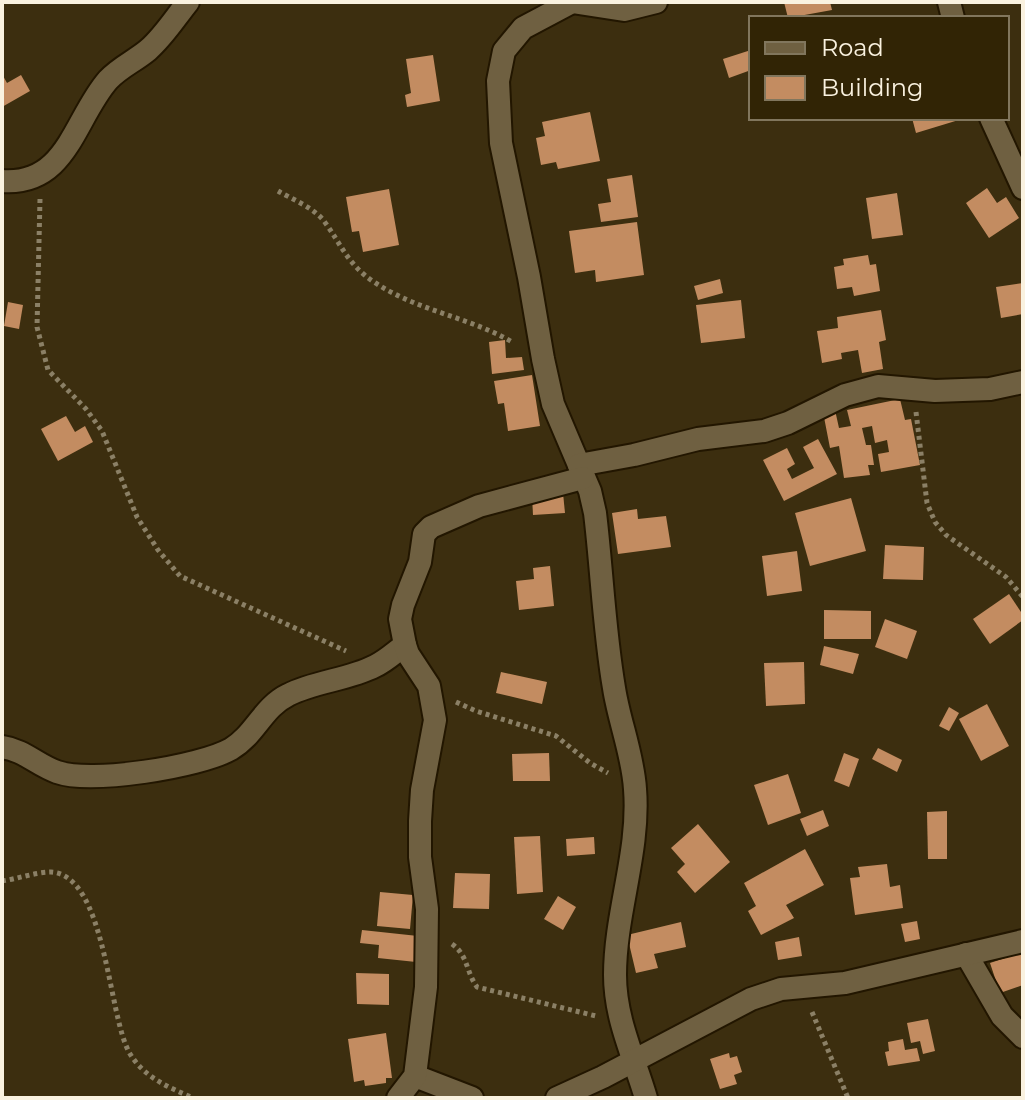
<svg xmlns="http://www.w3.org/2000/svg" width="1025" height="1100" viewBox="0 0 1025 1100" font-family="Montserrat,sans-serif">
<rect width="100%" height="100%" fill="#3c2e0f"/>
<g fill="#c38c61">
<path d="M784,2H830L832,10L788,18Z"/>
<path d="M751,50V70L729,78L723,59Z"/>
<path d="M433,55L440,101L407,107L405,95L411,93L406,59Z"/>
<path d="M2,74L7,83L21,75L30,91L2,107Z"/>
<path d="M590,112L600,161L558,169L556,162L541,165L536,138L545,136L542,122Z"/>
<path d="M912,118H962V119L916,133Z"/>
<path d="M632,175L638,217L601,222L598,204L611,202L607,179Z"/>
<path d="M987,188L997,203L1006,197L1019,218L989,238L966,203Z"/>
<path d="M389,189L399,245L363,252L359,231L352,232L346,197Z"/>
<path d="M897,193L903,235L872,239L866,198Z"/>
<path d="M637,222L644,275L596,282L595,270L575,273L569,231Z"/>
<path d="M868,255L870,265L876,264L880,291L854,296L852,287L837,289L834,267L844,265L843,259Z"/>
<path d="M720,279L723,293L698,300L694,286Z"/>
<path d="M1023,283V314L1001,318L996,287Z"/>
<path d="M741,300L745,338L701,343L696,305Z"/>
<path d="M8,302L23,305L19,329L4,326Z"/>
<path d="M881,310L886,340L879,342L883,369L862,373L858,350L841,353L842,359L822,363L817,331L838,328L837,317Z"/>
<path d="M505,340L506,358L522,357L524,370L492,374L489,342Z"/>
<path d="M532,375L540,426L508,431L504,403L498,404L494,381Z"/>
<path d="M900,399L905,420L911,419L920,465L881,472L878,454L889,452L887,440L875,443L872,426L862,428L866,445H871L874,465H868L870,475L844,478L839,446L830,448L823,412L835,410L839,428L851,426L847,410Z"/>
<path d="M66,416L75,432L85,426L93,442L58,461L41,429Z"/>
<path d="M818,439L837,474L784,501L763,460L787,448L795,464L787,469L792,479L814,468L803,447Z"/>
<path d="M563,493L565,513L533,515L532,496Z"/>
<path d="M851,498L866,551L810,566L795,513Z"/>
<path d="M637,509L638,519L666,516L671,547L618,554L612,513Z"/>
<path d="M885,545L924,547L923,580L883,579Z"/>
<path d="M797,551L802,591L767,596L762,556Z"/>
<path d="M550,566L554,606L519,610L516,581L534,579L533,568Z"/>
<path d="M1009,594L1023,615V620L990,644L973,619Z"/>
<path d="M824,610L871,611V639H824Z"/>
<path d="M885,619L917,631L907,659L875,647Z"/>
<path d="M824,646L859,654L853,674L820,665Z"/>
<path d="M804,662L805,704L766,706L764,663Z"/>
<path d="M501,672L547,682L542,704L496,693Z"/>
<path d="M987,704L1009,746L981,761L959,719Z"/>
<path d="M949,707L959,713L949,731L939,726Z"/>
<path d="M878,748L902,760L897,772L872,759Z"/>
<path d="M549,753L550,781H513L512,754Z"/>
<path d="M844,753L859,759L849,787L834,781Z"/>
<path d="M788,774L801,813L768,825L754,785Z"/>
<path d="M823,810L829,826L807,836L800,819Z"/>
<path d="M947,811V859H928L927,812Z"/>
<path d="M698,824L730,862L695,893L677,872L685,864L671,848Z"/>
<path d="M540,836L543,892L517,894L514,837Z"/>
<path d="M594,837L595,854L567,856L566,839Z"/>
<path d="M805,849L824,885L786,905L794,918L761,935L748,911L756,906L744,883Z"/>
<path d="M887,864L890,887L900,885L903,908L855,915L850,878L860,877L858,867Z"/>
<path d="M455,873L490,874L489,909L453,908Z"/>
<path d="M380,892L413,895L410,929L377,926Z"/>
<path d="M558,896L576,907L563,930L544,919Z"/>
<path d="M917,921L920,939L905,942L901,924Z"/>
<path d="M681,922L686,947L654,954L658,968L636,973L627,935Z"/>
<path d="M362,930L418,936L416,962L378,958L379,945L360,943Z"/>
<path d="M799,937L802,956L778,960L775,942Z"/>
<path d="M1023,952V985L1000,993L990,963Z"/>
<path d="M356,973L389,974V1005L357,1004Z"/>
<path d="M928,1019L935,1051L923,1054L920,1041L911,1043L907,1023Z"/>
<path d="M386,1033L392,1078H386V1083L365,1086L364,1080L354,1082L348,1039Z"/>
<path d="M903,1039L905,1050L917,1048L920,1061L888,1066L885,1052L889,1051L888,1042Z"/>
<path d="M729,1053L730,1058L737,1056L742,1072L734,1075L737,1084L720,1089L710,1059Z"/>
</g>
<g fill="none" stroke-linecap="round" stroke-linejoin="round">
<g stroke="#221600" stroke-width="26">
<g id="minor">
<path d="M572,2L523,28L504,51L498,81L501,143L529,277L543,359L553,404L590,491L595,513C602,571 604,630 614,688C619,721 633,755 635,789C640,851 615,913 615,975C615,1019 634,1057 646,1098"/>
<path d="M572,2L624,10L656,2"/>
<path d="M949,2L953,18"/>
<path d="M991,118L1023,188"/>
<path d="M2,181C67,186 74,119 108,80C120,67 135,61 148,50C164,36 175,18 188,2"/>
<path d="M579,465L634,455L698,439L764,431L788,423L845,395L878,386L935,391L990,389L1023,382"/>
<path d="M2,747C24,750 37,765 57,772C91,784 199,767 231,749C255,735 263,707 288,695C315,681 348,680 375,666C386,661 395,652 405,645"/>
<path d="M966,954L1002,1016L1023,1037"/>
<path d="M415,1076L472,1098"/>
<path d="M398,1098L415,1076L426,987L427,909L420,857V821L422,790L435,720L429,686L408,654L405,645L400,619L403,605L420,562L424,534L431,527L479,506L583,478"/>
<path d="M557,1098L603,1077L751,999L781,989L845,983L1023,941"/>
</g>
</g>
<g stroke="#8b8066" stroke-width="5" stroke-dasharray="4 4" stroke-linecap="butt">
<path d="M278,191C292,199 314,208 324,221C341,244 348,265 374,282C417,311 470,317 514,343"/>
<path d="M40,199L37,327L48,370L86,409L102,431L137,517L158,550L180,576L346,651"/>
<path d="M916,412L927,503L935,522L946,535L1006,577L1023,597"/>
<path d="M456,702L476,711L556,736L590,763L608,773"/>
<path d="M2,881C17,879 36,872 51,872C106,875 108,1014 129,1052C143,1077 168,1087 193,1098"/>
<path d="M452,944C468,955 466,972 477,987L596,1016"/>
<path d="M812,1012L848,1098"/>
</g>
<use href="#minor" stroke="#6f6041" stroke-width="22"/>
</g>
<rect width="1025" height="1100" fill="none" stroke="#faf2e0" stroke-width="8"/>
<rect x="749" y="16" width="260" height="104" fill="#312405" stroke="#81765d" stroke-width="2"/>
<rect x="765" y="42" width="40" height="12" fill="#6f6041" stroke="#81765d" stroke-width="2"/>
<text x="821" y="56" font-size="24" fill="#faf2e0">Road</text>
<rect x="765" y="76" width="40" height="24" fill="#c38c61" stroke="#81765d" stroke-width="2"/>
<text x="821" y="96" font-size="24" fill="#faf2e0">Building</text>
</svg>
